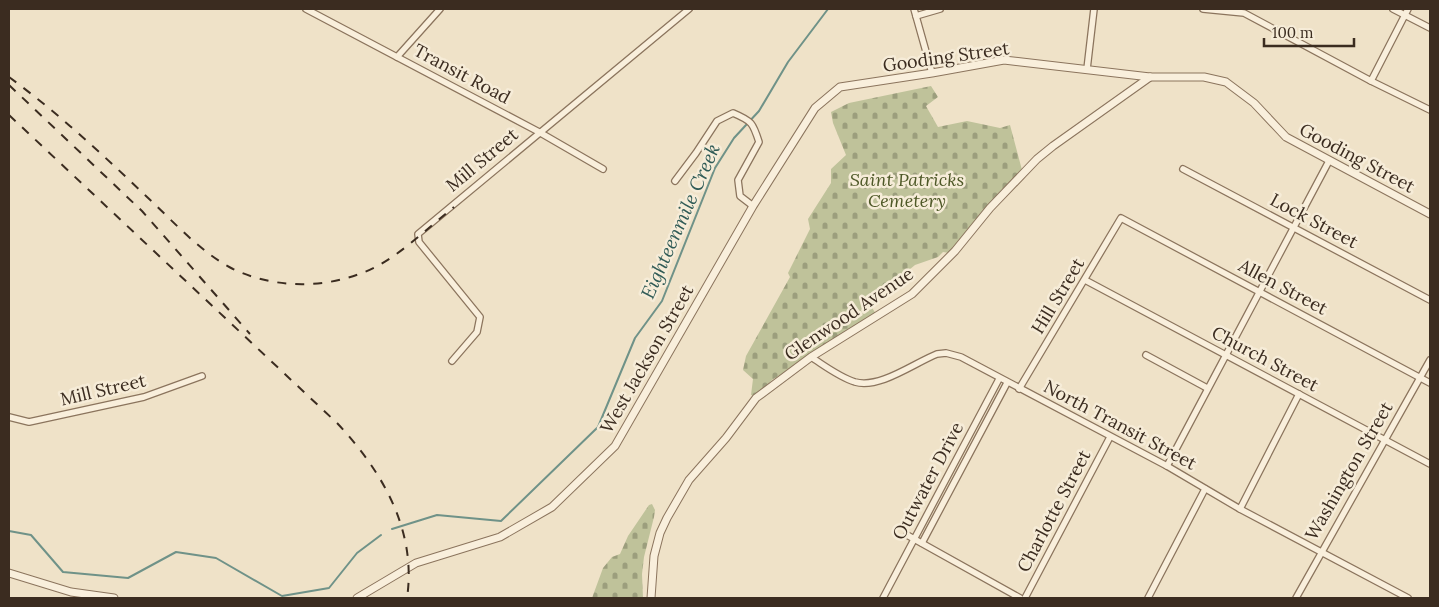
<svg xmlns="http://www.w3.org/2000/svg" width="1439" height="607" viewBox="0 0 1439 607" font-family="Lora,serif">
<defs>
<pattern id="cemetery-stones" width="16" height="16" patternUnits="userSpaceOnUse" patternTransform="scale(1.25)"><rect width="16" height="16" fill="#bfc29a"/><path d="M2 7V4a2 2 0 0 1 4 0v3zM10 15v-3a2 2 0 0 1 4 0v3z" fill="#9c9e7d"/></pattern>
</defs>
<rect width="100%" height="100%" fill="#efe2c8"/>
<g fill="url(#cemetery-stones)">
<path d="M931,86L938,97L926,106L938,127L967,121L1000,128L1010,125L1022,170L949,253L943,252L938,257L915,265L869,303L876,314L772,380L756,397L751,395L753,379L743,370L746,356L790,277L788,273L810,229L808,219L831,183V169L846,155L833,123L831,112L849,103Z"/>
<path d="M652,504L655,510L654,517L644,557L642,574L643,598H592L603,568L612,557L620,554L628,536L649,505Z"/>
</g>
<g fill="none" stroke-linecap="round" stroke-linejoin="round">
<g stroke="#6f9288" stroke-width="2">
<path d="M392,529L437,515L501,521L598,427L635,338L662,301L715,168L734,138L759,111L788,62L828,9"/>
<path d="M9,531L31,535L63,572L128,578L176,552L216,558L282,596L329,588L357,553L381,535"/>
</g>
<g stroke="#8b745d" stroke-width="8">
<g id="minor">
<path d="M306,9L539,132L603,169"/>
<path d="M914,9L932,73"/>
<path d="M1203,9L1244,13L1371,81L1430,110"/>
<path d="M1393,9L1430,28"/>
<path d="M916,16L940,9"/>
<path d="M397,57L440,9"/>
<path d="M1087,69L1094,9"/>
<path d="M1371,81L1408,9"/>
<path d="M1183,169L1430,300"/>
<path d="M675,181L696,153L717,121L733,113C752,121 753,123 759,142L738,180L740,196L753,206"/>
<path d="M1085,280L1430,464"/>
<path d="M1146,355L1207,388"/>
<path d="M811,357C825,366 839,377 855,382C880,389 914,363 937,354L946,353L961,357L1167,466L1240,509L1408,598"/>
<path d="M452,361L477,332L480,317L419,242L418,234L689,9"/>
<path d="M1019,389L1121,218L1430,383"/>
<path d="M9,417L29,422L144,397L202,376"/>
<path d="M1167,466L1329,161"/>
<path d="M1240,509L1299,394"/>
<path d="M907,535L1020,598"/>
<path d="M922,543L1007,383"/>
<path d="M883,598L999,379"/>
<path d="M1025,598L1110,437"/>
<path d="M1148,598L1205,489"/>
<path d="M1296,598L1430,360"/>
</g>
</g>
<g stroke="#8b745d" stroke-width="9">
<g id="tertiary">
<path d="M9,573L71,592L114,598"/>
<path d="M357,598L416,563L500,537L552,507L615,446L753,206L815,108L840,87L932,73L1004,60L1150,77H1204L1226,82L1254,103L1286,137L1430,214"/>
<path d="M651,598L654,556L660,533L667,518L689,480L726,438L756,398L811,357L912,294L955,251L990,208L1037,159L1053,146L1150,77"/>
</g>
</g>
<use href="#minor" stroke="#f9efdc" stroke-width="5.5"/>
<use href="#tertiary" stroke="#f9efdc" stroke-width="7"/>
<g stroke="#3b2c20" stroke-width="2" stroke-dasharray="9 9" stroke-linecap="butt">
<path d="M9,77C58,113 102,154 146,196C173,221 200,252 233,269C273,288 321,289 362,273C395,261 426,229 454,207"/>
<path d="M9,85L142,211L250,334"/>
<path d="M9,115L337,423C382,471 417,530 407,598"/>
</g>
</g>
<g text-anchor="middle" stroke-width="5" stroke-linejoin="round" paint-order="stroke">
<g font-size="18" fill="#3b2c20" stroke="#f6ecd8">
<text transform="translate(946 57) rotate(-8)" y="6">Gooding Street</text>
<text transform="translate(462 74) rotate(28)" y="6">Transit Road</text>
<text transform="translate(1357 158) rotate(28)" y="6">Gooding Street</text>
<text transform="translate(482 160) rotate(-40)" y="6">Mill Street</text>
<text transform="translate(1314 221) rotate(28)" y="6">Lock Street</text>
<text transform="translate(1283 287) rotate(28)" y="6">Allen Street</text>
<text transform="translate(1058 296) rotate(-59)" y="6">Hill Street</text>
<text transform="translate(849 314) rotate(-34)" y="6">Glenwood Avenue</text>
<text transform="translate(647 359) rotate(-60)" y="6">West Jackson Street</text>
<text transform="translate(1265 359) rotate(28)" y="6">Church Street</text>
<text transform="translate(103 390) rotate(-13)" y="6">Mill Street</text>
<text transform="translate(1120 425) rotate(28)" y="6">North Transit Street</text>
<text transform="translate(1349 471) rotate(-60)" y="6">Washington Street</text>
<text transform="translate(928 481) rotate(-62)" y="6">Outwater Drive</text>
<text transform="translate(1054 511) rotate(-62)" y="6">Charlotte Street</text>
</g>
<g font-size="18" font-style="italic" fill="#4e5827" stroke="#f6ecd8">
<text x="907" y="186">Saint Patricks<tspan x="907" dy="21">Cemetery</tspan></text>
</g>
<g font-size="19" font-style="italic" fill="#305b56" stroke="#f6ecd8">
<text transform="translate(680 221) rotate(-66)" y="7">Eighteenmile Creek</text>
</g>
</g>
<rect width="1439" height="607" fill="none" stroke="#3b2c20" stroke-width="20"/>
<path d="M1264 38v8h90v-8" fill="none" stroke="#3b2c20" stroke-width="2.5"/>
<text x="1272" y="38" font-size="15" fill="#3b2c20" stroke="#f6ecd8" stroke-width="4" paint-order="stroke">100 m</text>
</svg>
